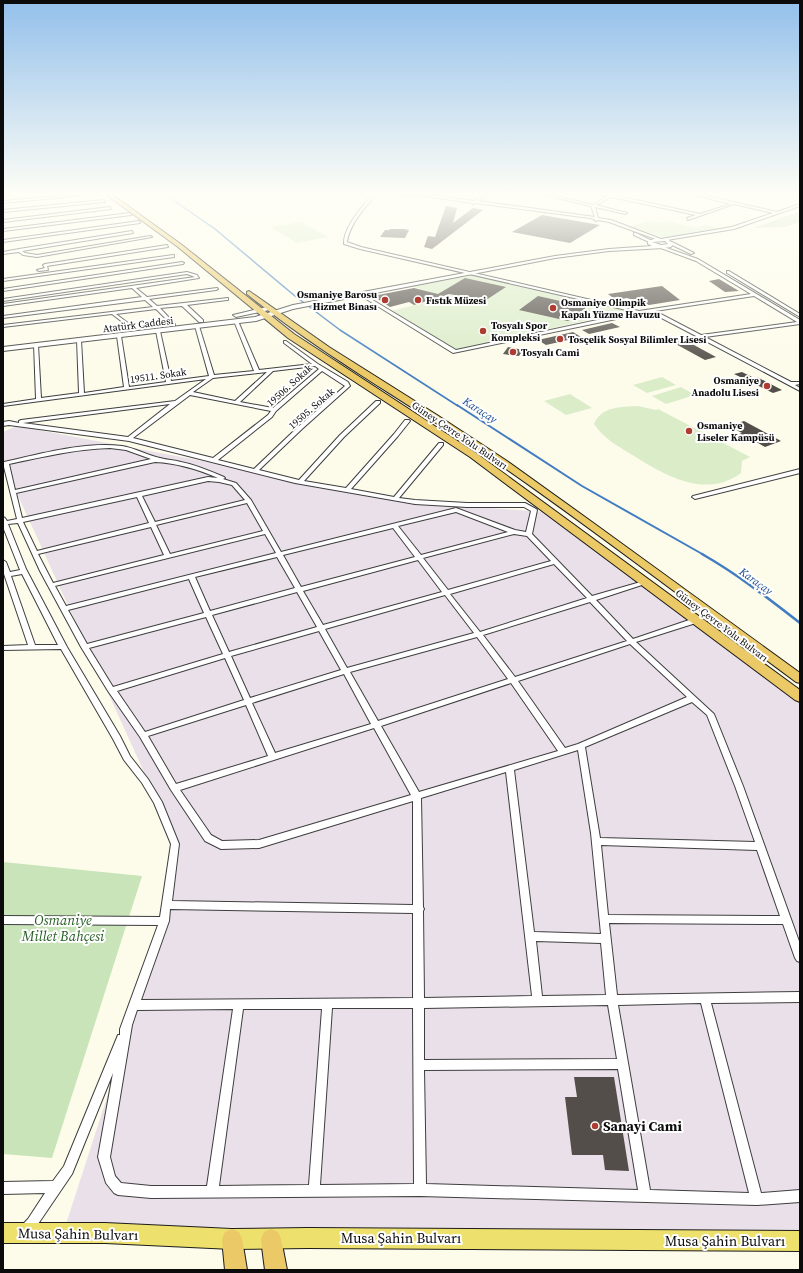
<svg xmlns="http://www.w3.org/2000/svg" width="803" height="1273" viewBox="0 0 803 1273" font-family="'Source Serif 4',serif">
<rect width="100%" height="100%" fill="#fdfceb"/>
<path fill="#eae0e9" d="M17,426L352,489L450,505L546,512L800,703V1240L66,1224L164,921L175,844L160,807L3,463V432Z"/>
<path fill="#c9e4b8" d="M3,862L142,876L52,1158L3,1154Z"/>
<path fill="#cfddbf" d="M800,211V222L784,227L754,228Z"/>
<g fill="#dbecc9">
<path d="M650,221L663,223L669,221L696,228L706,225L725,230L669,239L629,227Z"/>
<path d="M301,222L328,237L297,243L271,227Z"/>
<path d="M470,275L627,311L456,350L391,311L447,297L411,286Z"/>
<path d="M662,377L676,385L647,393L633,385Z"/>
<path d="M681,387L695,395L666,404L652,396Z"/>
<path d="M570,394L592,408L566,415L544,401Z"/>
<path d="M638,406L656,410L658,409L750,457L742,461L741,473C706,499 666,476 634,456C618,446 605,440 594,424C602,406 620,407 638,406Z"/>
</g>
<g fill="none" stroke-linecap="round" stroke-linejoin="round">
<path stroke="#427cc1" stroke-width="1.5" d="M163,193L215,229L295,296L340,330L458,406"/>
<path stroke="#427cc1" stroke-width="2" d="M457,405L582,486L704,555"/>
<path stroke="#427cc1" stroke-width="2.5" d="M702,554C737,574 768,598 800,623"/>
</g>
<g fill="#534e49">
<path d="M446,206L457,208L453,223L473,208L483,210L432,249L424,247L428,236L435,237Z"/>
<path d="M542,215L600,225L570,243L512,232Z"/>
<path d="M390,229H404L409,230L405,238L380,237L385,230H389Z"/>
<path d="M465,278L506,287L483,302L450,294L414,305L409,302L390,307L373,296L414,288L438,294Z"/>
<path d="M719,279L739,291L725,292L709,281Z"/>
<path d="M662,286L680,300L649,305L627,298L616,300L608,294Z"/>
<path d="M538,296L587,307L568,321L519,310Z"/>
<path d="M612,323L620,327L589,334L582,330Z"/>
<path d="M573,332L581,337L546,345L538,340Z"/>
<path d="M683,339L716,357L705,360L672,342Z"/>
<path d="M508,347L523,350L519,356L503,354Z"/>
<path d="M742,372L754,378L757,377L782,390L773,393L734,374Z"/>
<path d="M744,421L781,441L765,447L753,440L744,443L733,436L742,433L729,426Z"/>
<path d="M574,1077H614L629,1171L605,1170L603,1155H572L565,1097H577Z"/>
</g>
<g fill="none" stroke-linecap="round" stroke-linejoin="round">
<g stroke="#3e3e3e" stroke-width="2">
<g id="minor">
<path d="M3,193H10L3,195Z"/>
<path d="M89,193L96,194L3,203V201Z"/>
<path d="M374,193H377C365,208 350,223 347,242L361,247L639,311L751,294L696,261L658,247L661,246L698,259L800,320V324L705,337L791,382H800V384L795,385L800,388V391L700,338H696V336L650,312L453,353L358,294L361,293L456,350L635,312L360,249L344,244C343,228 363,205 374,193ZM754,296L797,322L701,335L655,311Z"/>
<path d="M392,193H402L413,196L411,197Z"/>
<path d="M405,193H417L474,201L489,193H493L478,201L595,217L591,206L536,193H543L593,205L608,196L597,193L612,194L613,195L700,214L731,204L687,193H694L777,212L800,204V206L734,229L661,241L609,222L598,220L596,221L594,220L595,219L590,218L475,203L473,204L472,203ZM611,197L696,215L687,218L688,220L734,204L773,213L732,227L661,239L611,220L598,218L595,207L625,214L627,213L596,205Z"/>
<path d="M104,200L105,202L3,212V210Z"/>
<path d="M110,207L111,209L3,222V220Z"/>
<path d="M130,213L131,215L3,231V229Z"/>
<path d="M139,221L140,223L3,242V240Z"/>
<path d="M132,231L133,233L22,251L25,253L37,255L150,236L152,237L37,257L23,255L19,252L3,254V252L19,249Z"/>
<path d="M634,233H636L652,241L649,242L634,235Z"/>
<path d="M670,242H672L694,253L691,254L670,244Z"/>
<path d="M167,245L168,247L47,266L48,270L39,271L37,270L45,268L43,265L45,264Z"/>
<path d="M173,255H174V257L3,281V279Z"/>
<path d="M182,262L184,263L183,264L3,291V289Z"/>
<path d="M727,271H729L800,314V317L727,273Z"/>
<path d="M187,272L197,275L199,278L136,288L147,297L217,288L218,289L216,290L149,299L157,306L228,298V300H227L187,305L203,320V322H199L182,306L160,308L175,324V326H173L156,309L116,314L136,329V330L134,331L112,314L3,327V325L153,307L145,300L3,318V316L142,297L132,288L3,306V304L195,277L187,274L3,301V299Z"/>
<path d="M234,320L238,321L259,370L312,364L284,343V341H286L318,364L348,382L350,386L302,429L259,470L299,480L340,435L376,401H380V403L344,437L304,481L346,488L394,434L405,420H409L410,421L398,436L351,489L394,497L439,443H443V445L399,498L415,500L467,503H525L536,509L537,510L532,534L592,596L644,581H648L649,582L648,583L596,600L633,639L695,618H697L700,620L699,622L636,642L714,714L743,786L800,944V962L797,961L795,958L783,924L609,923L617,995L800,992V1002L711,1003L761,1193L800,1190V1202L757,1205L420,1196L151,1198L118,1195L114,1193L106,1183L98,1157L113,1073L72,1174L36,1227L29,1234L25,1236L21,1234L19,1230L21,1226L28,1219L45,1193L3,1194V1182L53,1181L64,1166L118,1035H120V1029L158,925L3,924V916L160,917L171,844L154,803L142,783L124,760L113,739L61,649L3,650V646L28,645L3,571V560L6,562L10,572L20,570L3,527V517L5,518L7,521L17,519L3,463L4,462C39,454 86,441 122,446C135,448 147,455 160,458C167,460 174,460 181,462C196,465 210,471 224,477L225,478L223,479L236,483L251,500L281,552L456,508L515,530L526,532L531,511L524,507H467L415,504L295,483L129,441L9,425L3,426V422L9,421L19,423V421L21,420L175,401L206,379L3,406V404L36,399L34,344L38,345L41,398L79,393L77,340L79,339L81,340L84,393L124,387L117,336L119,335L121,336L129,387L166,382L156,331L158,330L160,331L171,381L209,376L195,326L197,325L199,326L214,375L254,371L234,321ZM315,366L319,369L273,408L240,402L273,371ZM322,371L345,386L298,427L254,469L218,460L272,417L276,411ZM267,372L235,401L193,392L213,378ZM190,395L271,411L268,415L213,458L133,438ZM170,404L128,437L23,423ZM110,448L126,450L151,459L15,490L9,464C42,457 75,449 110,448ZM155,462C177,463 197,469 218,478L208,477L22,518L16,493ZM208,481L219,482L232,485L245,500L155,522L142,496ZM137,497L149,523L37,551L23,522ZM247,503L263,531L170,554L156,525ZM456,512L508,532L421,555L398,526ZM18,523L40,571L81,647L108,691L140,737L171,790L205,841L221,849L259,848L413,801V905L172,901L179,844L162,802L148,779L130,756L120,736L67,647L26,569L8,524ZM151,527L164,555L53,583L38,554ZM393,528L415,557L301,587L283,555ZM265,534L276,553L66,606L55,586ZM514,534L527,536L551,561L448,590L423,558ZM277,557L295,588L210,611L195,577ZM418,560L442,592L323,625L303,591ZM554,564L587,598L480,632L450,594ZM22,574L58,645H35L11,576ZM189,579L204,613L87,644L68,610ZM297,592L317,627L229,652L212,615ZM445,595L474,633L347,668L325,629ZM590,602L627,641L515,677L483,635ZM206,617L223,654L113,687L89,648ZM319,631L341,670L250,698L231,656ZM477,637L508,679L378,721L350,672ZM630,644L687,697L578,744L565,748L518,681ZM225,658L244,700L145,732L117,691ZM344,674L371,724L275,753L252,703ZM511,683L558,751L419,792L381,726ZM692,702L707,715L735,786L755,842L600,838L585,747ZM246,705L268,756L176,784L148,736ZM374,728L411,795L259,840L222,841L211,835L180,790ZM578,750L591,833L601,934L534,932L514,770ZM506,772L532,996L424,998L423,911L424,909L423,907L421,798ZM601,845L757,850L780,916L608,915ZM170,909L413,913V998L141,1000L169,921ZM536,941L601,943L606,995L542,996ZM701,1003L749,1193L650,1190L618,1005ZM608,1005L617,1059L424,1060V1008ZM332,1008H413L414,1184L320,1185ZM233,1009L207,1186H151L121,1183L115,1176L110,1157L132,1025L137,1010ZM243,1009H322L309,1185L219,1186ZM618,1069L638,1190L426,1184L424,1070Z"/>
<path d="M800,469V473L695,499L692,497L693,496Z"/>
</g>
</g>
<g stroke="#3e3e3e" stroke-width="2">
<g id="tertiary">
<path d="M654,239H668L673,244L671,247L664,248L609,251L555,258L293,309L256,321L3,351V347L255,317L293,305L555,256L609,249L652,246L648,244V241ZM665,241L668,244L661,245L652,242Z"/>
<path d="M267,307L270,309L269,310L236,317L233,315Z"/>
</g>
</g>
<g stroke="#1c1c1c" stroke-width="2">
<path id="primary" d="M3,1223H105L232,1229L308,1228L800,1231V1251L308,1248L232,1249L105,1243H3Z"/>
</g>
<g stroke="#1c1c1c" stroke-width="2">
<g id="trunk">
<path d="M104,193H110L182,245L294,334L476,453L800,690V702L795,700L470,457L288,338L178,247Z"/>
<path d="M249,291L329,347L437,415L507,461L592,522L800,673V683L796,682C697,609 600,534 499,464C415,407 326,358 247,294V292Z"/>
<path d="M232,1229L239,1232L242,1239L247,1270H225L222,1239L225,1232Z"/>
<path d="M271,1229L278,1232L281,1239L287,1270H265L261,1239L264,1232Z"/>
</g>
</g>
<use href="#minor" fill="#fff" fill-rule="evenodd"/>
<use href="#tertiary" fill="#fff" fill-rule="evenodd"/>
<use href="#primary" fill="#ede06c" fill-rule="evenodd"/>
<use href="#trunk" fill="#eac966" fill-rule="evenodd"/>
</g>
<linearGradient id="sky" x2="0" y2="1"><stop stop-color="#93c0eb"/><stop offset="0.52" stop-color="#fefef6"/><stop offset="1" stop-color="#fefef6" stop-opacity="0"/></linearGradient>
<rect width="803" height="372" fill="url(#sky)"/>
<g fill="#af3c30" stroke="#fff" stroke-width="1.5">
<circle cx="385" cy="300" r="4"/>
<circle cx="418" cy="300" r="4"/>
<circle cx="553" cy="308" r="4"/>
<circle cx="483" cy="331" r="4"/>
<circle cx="560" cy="339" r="4"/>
<circle cx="513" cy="352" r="4"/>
<circle cx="767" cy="386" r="4"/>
<circle cx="689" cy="431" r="4"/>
<circle cx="595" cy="1126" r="4"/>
</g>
<g text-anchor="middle" stroke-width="4" stroke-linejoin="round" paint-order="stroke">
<g font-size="10" font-weight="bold" fill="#0b0b0b" stroke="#fff" text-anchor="start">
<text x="377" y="298" text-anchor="end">Osmaniye Barosu<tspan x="377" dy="12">Hizmet Binası</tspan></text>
<text x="426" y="304">Fıstık Müzesi</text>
<text x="561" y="306">Osmaniye Olimpik<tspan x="561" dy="12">Kapalı Yüzme Havuzu</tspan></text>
<text x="491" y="329">Tosyalı Spor<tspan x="491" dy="12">Kompleksi</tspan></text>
<text x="568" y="343">Tosçelik Sosyal Bilimler Lisesi</text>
<text x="521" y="356">Tosyalı Cami</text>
<text x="759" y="384" text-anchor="end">Osmaniye<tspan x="759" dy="12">Anadolu Lisesi</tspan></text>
<text x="697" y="429">Osmaniye<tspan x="697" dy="12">Liseler Kampüsü</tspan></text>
</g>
<g font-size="10" fill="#0b0b0b" stroke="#fff">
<text transform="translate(138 324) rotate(-7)" y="4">Atatürk Caddesi</text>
<text transform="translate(158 375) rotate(-8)" y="4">19511. Sokak</text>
<text transform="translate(289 385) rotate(-42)" y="4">19506. Sokak</text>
<text transform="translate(311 408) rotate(-41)" y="4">19505. Sokak</text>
<text transform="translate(460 435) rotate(34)" y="4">Güney Çevre Yolu Bulvarı</text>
<text transform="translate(722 625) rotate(37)" y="4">Güney Çevre Yolu Bulvarı</text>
</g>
<g font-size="11" font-style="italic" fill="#204f92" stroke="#fff">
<text transform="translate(480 410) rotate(33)" y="4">Karaçay</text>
<text transform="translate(756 581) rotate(36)" y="4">Karaçay</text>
</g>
<g font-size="14" font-style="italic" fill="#255d22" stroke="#fff">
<text x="63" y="925">Osmaniye<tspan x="63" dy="16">Millet Bahçesi</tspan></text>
</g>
<g font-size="14" font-weight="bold" fill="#0b0b0b" stroke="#fff" text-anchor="start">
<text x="603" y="1131">Sanayi Cami</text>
</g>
<g font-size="14" fill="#0b0b0b" stroke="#fff">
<text transform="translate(78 1234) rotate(1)" y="5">Musa Şahin Bulvarı</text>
<text x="401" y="1243">Musa Şahin Bulvarı</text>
<text x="725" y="1246">Musa Şahin Bulvarı</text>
</g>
</g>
<rect width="803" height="1273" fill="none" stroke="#0b0b0b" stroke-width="8"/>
</svg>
